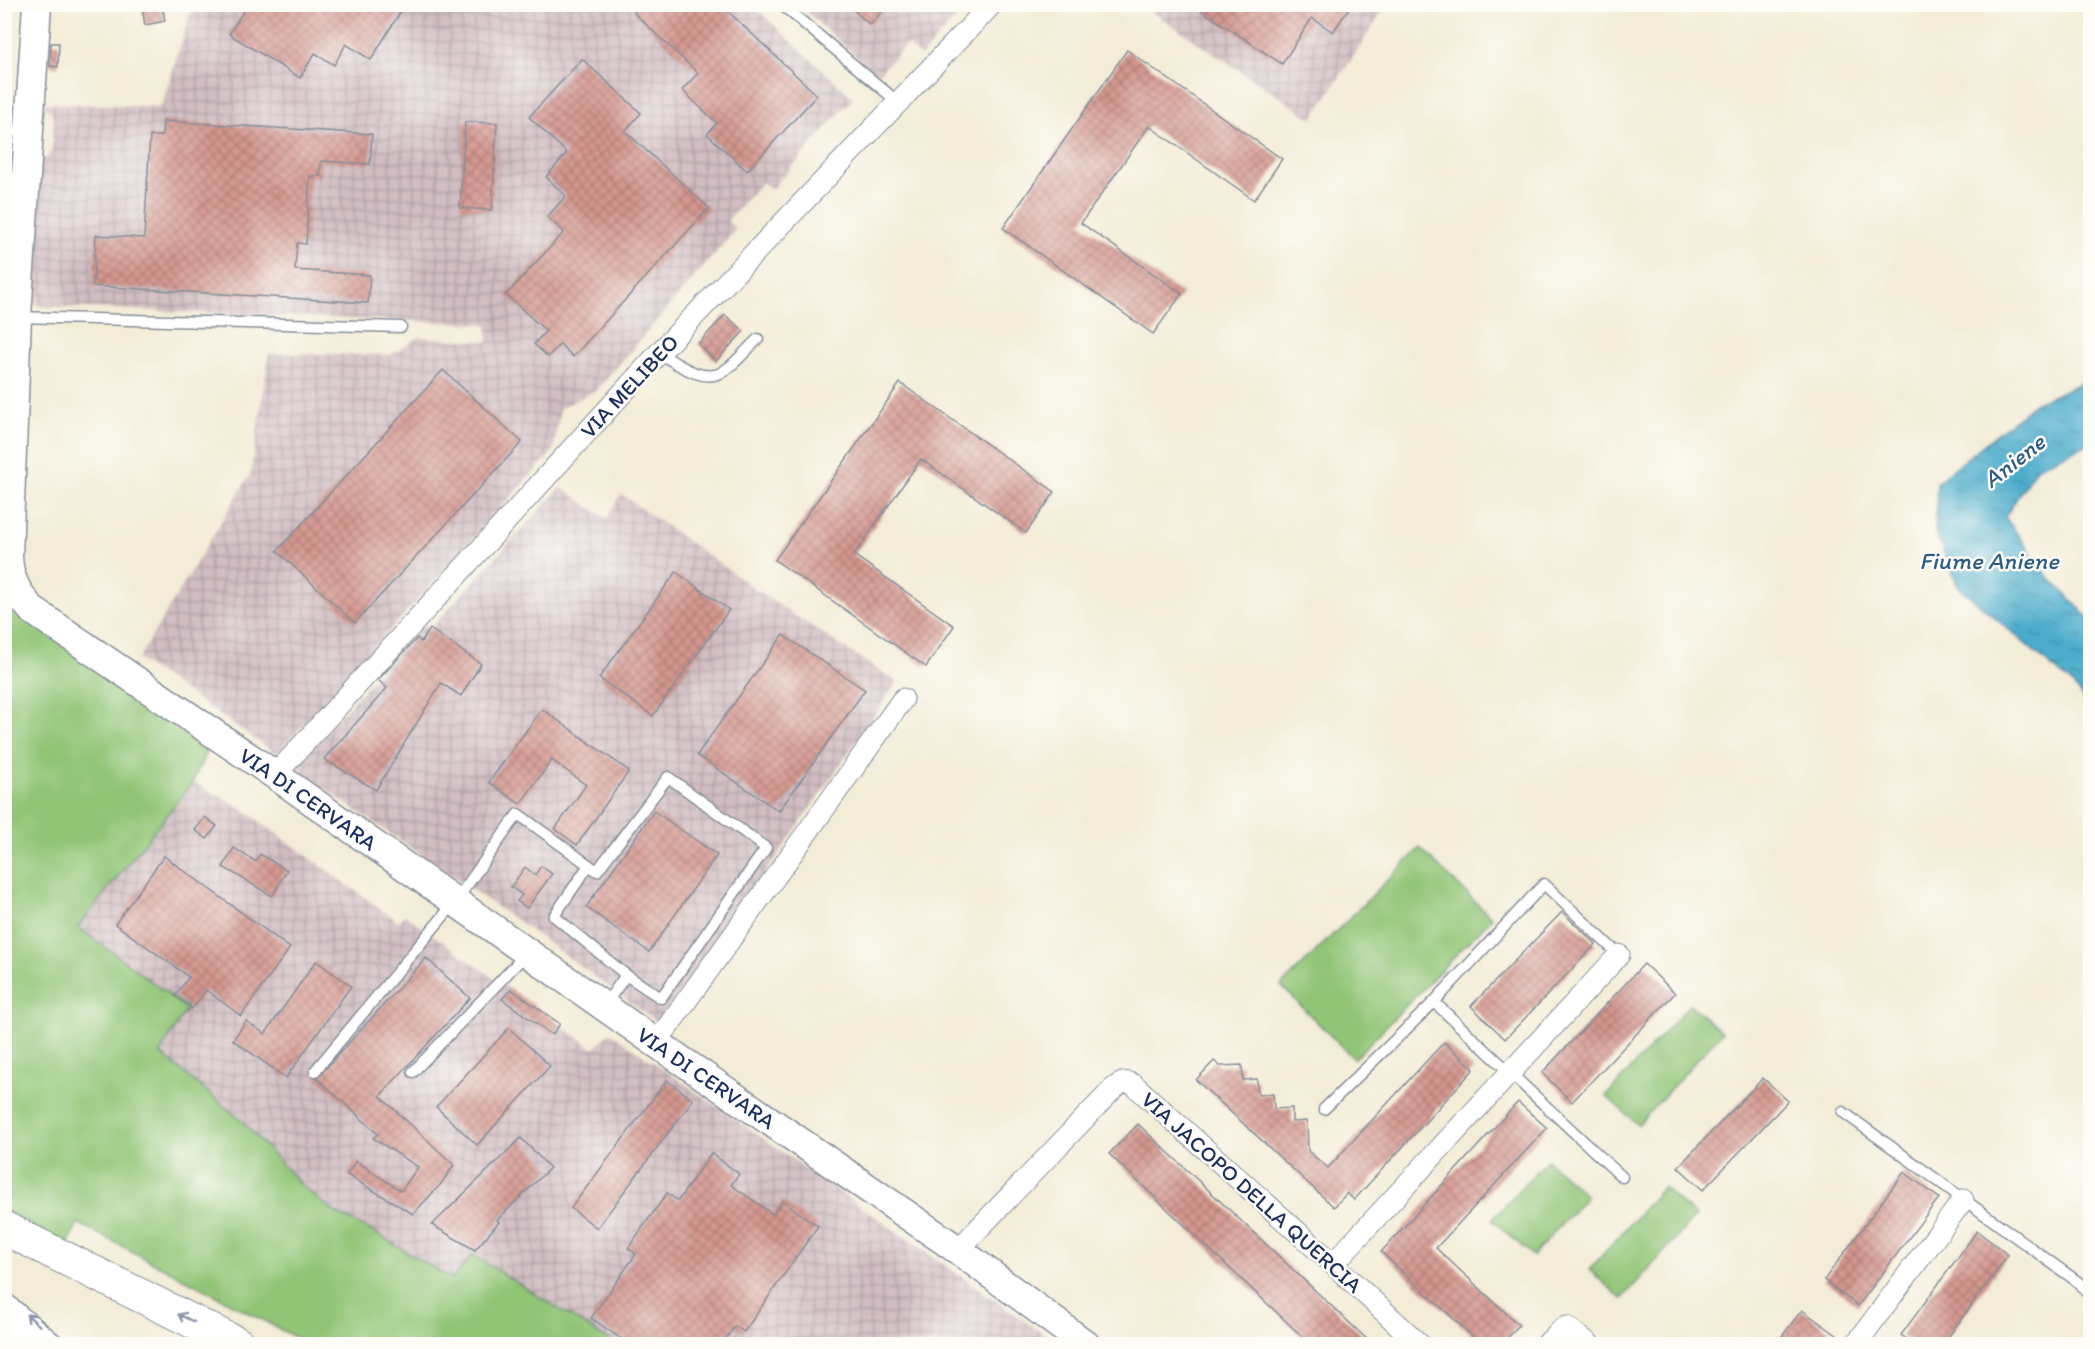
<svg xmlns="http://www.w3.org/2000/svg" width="2095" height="1349" viewBox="0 0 2095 1349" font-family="Itim,sans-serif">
<defs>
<pattern id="industrial-grid" width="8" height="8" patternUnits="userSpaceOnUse" patternTransform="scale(1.5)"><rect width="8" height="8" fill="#d2bec2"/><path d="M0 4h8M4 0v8" fill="none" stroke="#aa9ba1"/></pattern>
<pattern id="water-ripples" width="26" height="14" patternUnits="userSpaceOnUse" patternTransform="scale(1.5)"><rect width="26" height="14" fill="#4caccb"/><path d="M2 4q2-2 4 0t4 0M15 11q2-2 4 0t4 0" fill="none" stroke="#3e8ca8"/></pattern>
<pattern id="building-cross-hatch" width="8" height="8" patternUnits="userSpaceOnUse" patternTransform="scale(1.5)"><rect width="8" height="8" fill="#d5978e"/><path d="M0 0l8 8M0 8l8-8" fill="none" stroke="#ac7c77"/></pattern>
</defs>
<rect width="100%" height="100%" fill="#fdfcf7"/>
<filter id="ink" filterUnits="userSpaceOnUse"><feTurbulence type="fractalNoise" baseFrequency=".0167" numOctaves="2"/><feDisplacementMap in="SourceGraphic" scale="12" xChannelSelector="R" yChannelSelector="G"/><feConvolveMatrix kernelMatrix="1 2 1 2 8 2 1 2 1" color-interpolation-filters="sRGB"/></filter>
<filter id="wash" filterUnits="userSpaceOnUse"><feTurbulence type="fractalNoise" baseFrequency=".008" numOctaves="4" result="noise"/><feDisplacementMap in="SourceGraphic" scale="24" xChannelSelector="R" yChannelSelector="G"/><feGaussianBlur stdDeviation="1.35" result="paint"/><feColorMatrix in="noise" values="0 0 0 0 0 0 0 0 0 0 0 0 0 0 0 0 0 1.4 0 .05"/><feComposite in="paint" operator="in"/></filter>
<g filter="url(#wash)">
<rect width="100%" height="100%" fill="#f3ecd6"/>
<g fill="url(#industrial-grid)">
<path d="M193,5H752L853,98L772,189L762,182L727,221L736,229L597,390L560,408L553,451L277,754L138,659L251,473L269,354L391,355L419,337L488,342L487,324L38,306L31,301L39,159L47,158L52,150L54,120L51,111L41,106L40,103L161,107Z"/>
<path d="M799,5H968L921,56L907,44L877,75Z"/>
<path d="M1142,5H1387L1312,119Z"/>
<path d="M561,487L607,519L621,494L777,604L897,682L787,842L657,1022L525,926L293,767L423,625L430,629Z"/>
<path d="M192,782L238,806L399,922L405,915L594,1049L610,1032L1058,1344H615L473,1255L452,1279L374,1232L338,1214L304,1188L241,1120L160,1053L78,927Z"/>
</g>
<g fill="#91c576" stroke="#567a6a" stroke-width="1.5">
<path d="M10,602L209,746L192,783L78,927L187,1008L160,1053L241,1120L304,1188L338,1214L374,1232L452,1279L473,1255L615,1344H308L78,1223L67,1247L5,1211L4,612Z"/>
<path d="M1420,848L1492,918L1354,1059L1281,986Z"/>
<path d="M1690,1004L1722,1032L1638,1125L1606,1096Z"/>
<path d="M1547,1160L1587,1196L1533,1256L1492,1220Z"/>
<path d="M1663,1187L1696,1216L1622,1299L1589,1270Z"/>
</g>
<path fill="url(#water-ripples)" stroke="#346e94" stroke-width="1.5" d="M2090,379V443L2036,468L2005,517L2048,576L2090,619V707L2072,684L1958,586L1935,532L1937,482L2034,404Z"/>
<g id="blocks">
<g fill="url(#building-cross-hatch)">
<path d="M155,4H162L165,21L145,25L142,7Z"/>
<path d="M248,4H405L371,60L346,44L334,65L315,53L300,78L229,34Z"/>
<path d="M641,4H720L817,95L747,171L707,134L717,123L682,90L698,73L634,13Z"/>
<path d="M847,4H889L870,25Z"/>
<path d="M1192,4H1352L1333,32L1312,18L1282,64Z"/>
<path d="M51,43H59L58,67L50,66Z"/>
<path d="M1127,50L1282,159L1254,200L1149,126L1081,223L1182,294L1153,334L1003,228Z"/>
<path d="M582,59L641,113L625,131L709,208L573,357L560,344L548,357L534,344L546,331L506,295L564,232L547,217L566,196L546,177L567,153L529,117Z"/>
<path d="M163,121L372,134L370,164L321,161L320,176H310L306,244L297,243L295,270L370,275L368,303L93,286L96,235L144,238L150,136H162Z"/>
<path d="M465,122L497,123L492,210L460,208Z"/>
<path d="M725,315L744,331L716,361L698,344Z"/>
<path d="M443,370L522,442L355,623L277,551Z"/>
<path d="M900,383L1055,492L1026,533L921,459L854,555L954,626L926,667L775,560Z"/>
<path d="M676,572L729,610L653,716L599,678Z"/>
<path d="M430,629L481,664L461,696L441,683L376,790L324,759L387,688L378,680L417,638L421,642Z"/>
<path d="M783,635L865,690L779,811L697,755Z"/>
<path d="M542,709L629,771L577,845L555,829L586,785L552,760L520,804L489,782Z"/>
<path d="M654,811L717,855L649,952L586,907Z"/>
<path d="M205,817L217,826L207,839L195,830Z"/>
<path d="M234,848L256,862L260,854L287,870L272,896L223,867Z"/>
<path d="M164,856L290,948L241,1016L206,990L192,1009L175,996L189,977L115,924Z"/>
<path d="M541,866L552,874L527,908L517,901L522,895L511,887L525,867L535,875Z"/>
<path d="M1562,912L1596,944L1505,1039L1471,1006Z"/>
<path d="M426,958L470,998L380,1096L454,1165L441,1184L413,1214L347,1175L356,1161L401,1191L418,1167L373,1138L378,1134L317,1078Z"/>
<path d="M316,961L351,986L286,1078L233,1040L246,1021L265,1034Z"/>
<path d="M1644,964L1675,993L1572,1102L1542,1073Z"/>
<path d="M511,989L560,1024L552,1035L502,999Z"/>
<path d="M509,1028L550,1066L477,1145L436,1107Z"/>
<path d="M1444,1042L1474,1069L1354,1200L1347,1193L1334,1207L1196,1080L1214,1061L1220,1066L1242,1065L1243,1080L1257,1079L1258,1095L1273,1094L1274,1109L1292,1108V1122L1307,1121L1308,1151L1328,1168Z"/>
<path d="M1763,1078L1788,1101L1703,1190L1678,1167Z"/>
<path d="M667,1080L693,1100L597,1228L571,1208Z"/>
<path d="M1518,1102L1547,1128L1436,1248L1519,1325L1502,1344H1481L1381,1252Z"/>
<path d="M1138,1124L1372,1344H1310L1109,1154Z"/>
<path d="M521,1138L550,1168L497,1220L499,1222L475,1250L432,1225Z"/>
<path d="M711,1153L739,1174L731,1185L773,1214L782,1201L818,1226L744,1332L735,1326L722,1344H629L591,1318L636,1254L628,1248L667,1193L678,1201Z"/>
<path d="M1904,1172L1939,1198L1858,1306L1824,1280Z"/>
<path d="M1977,1231L2008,1255L1943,1344H1914L1901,1335Z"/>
<path d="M1802,1310L1838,1336L1832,1344H1776Z"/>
</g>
</g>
</g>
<g filter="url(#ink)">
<use href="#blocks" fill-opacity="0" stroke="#878e9a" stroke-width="1.5"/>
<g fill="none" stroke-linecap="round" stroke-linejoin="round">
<g stroke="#878e9a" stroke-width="13">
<g id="lane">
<path d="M781,4L899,103"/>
<path d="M4,129L28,134"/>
<path d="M17,317L401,327"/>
<path d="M659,353C676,363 704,385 724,371C736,363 747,349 758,339"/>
<path d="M589,865L554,916L626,975"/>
<path d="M1434,1002L1622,1177"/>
<path d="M315,1071L455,902L518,814L597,871L668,777L766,848L661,998L626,975L604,1006"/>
<path d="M413,1072L527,953"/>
<path d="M1324,1109L1434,1002L1544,884L1619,955"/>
<path d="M1843,1112L2078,1282L2090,1295"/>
<path d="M4,1296L61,1344"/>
</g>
</g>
<g stroke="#878e9a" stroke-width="23">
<g id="street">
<path d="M275,775L659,353L992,4"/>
<path d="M656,1043L903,699"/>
<path d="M958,1250L1112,1090C1120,1083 1124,1080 1134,1085L1333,1264L1419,1344"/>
<path d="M1333,1264L1619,955"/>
<path d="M1547,1344L1562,1329L1567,1327L1589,1344"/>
<path d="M1856,1344L1963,1200"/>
</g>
</g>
<g stroke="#878e9a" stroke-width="31">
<g id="secondary">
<path id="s1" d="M37,4L17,317L8,556C9,579 17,593 32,610L275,775L656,1043L958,1250L1085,1344"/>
</g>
</g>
<g stroke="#878e9a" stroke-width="35">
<g id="highway">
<path d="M4,1228L238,1344"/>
<path d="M4,1319L34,1344"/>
</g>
</g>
<use href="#lane" stroke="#fff" stroke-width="10"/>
<use href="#street" stroke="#fff" stroke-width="21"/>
<use href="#secondary" stroke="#fff" stroke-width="28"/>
<use href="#highway" stroke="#fff" stroke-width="33"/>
</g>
<defs><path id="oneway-shaft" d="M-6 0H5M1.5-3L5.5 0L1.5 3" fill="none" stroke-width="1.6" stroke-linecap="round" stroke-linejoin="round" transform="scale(1.5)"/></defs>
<g stroke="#8d97ae">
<use href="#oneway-shaft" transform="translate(186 1318) rotate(-154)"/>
<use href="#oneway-shaft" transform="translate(33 1320) rotate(-139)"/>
</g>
</g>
<g text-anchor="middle" stroke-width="5" stroke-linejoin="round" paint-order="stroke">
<g font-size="22" fill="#1b2f5e" stroke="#fdfcf7">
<text transform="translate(629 386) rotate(-47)" y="8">VIA MELIBEO</text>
<text dy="8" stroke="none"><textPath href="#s1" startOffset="948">VIA DI CERVARA</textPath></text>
<text dy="8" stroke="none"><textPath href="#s1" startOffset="1434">VIA DI CERVARA</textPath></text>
<text transform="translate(1252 1192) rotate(42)" y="8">VIA JACOPO DELLA QUERCIA</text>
</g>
<g font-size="24" font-style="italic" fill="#2c5b84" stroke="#fdfcf7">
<text transform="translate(2014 461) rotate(-38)" y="8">Aniene</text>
<text x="1989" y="569">Fiume Aniene</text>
</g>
</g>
<rect width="2095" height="1349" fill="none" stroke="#fdfcf7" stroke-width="24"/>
</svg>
